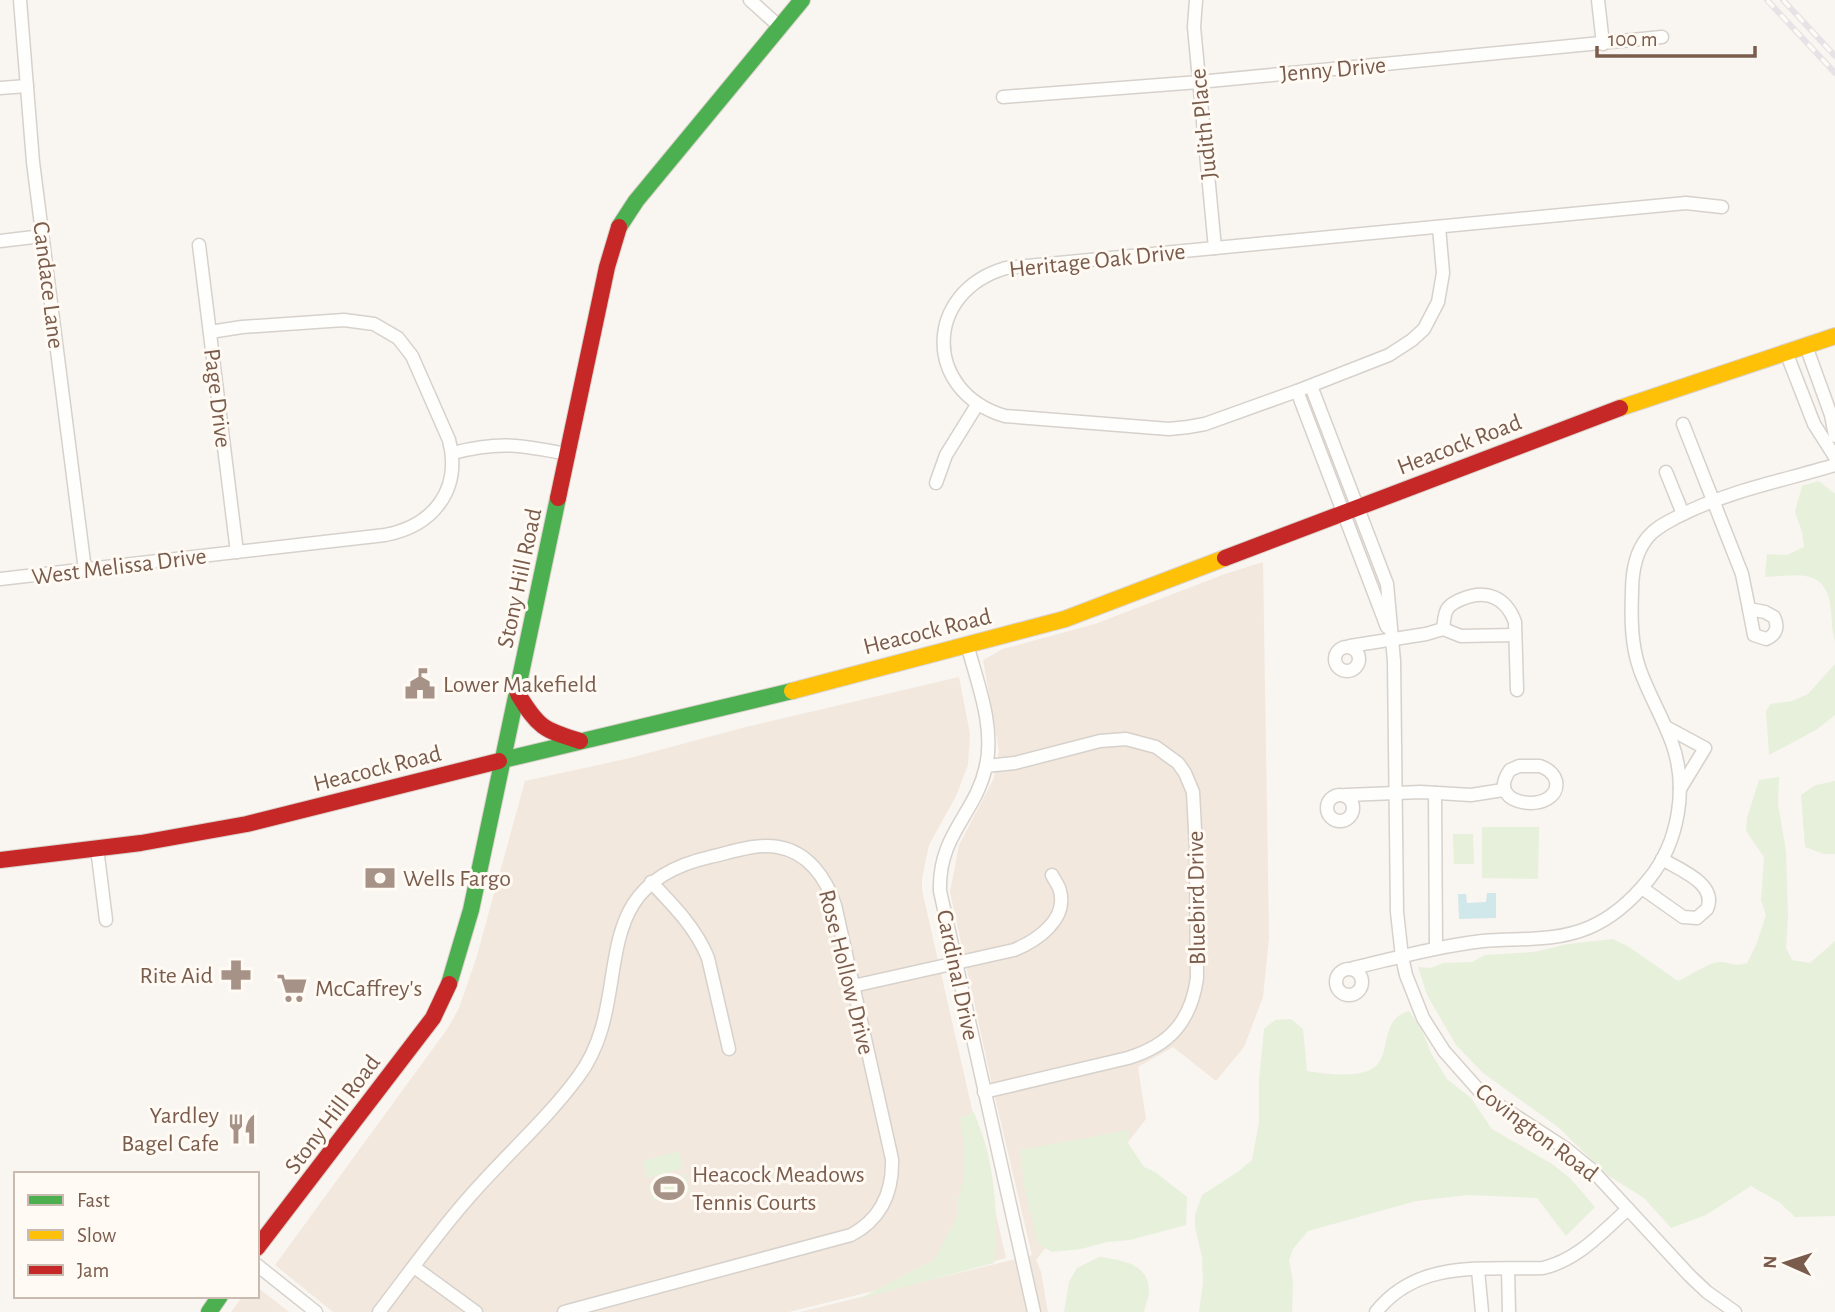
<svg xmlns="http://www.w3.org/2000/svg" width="1835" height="1312" viewBox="0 0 1835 1312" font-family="'Alegreya Sans',sans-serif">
<rect width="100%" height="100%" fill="#f9f5f0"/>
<g fill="#f2e8de">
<path d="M1263,562L1269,938L1263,997L1244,1047L1216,1081L1173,1047L1138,1067L1146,1119L1036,1260L1041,1272L1048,1312H800L1032,1255L993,1089L950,892L959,845L994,778L999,751L983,660L1003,649L1095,624L1225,574Z"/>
<path d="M959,677L970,734L968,765L956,796L929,845L922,878V890L1006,1258L789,1312H333L275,1265L448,1028L459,1008L476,959L525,781L630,758L742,728Z"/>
<path d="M257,1287L289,1312H231L243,1296H257Z"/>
</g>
<g fill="#e7f0db">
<path d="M1819,481L1835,494V641C1831,628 1832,615 1830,602C1823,567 1793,576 1765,577L1767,554L1787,555L1804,547L1802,532L1795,512L1802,486Z"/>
<path d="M1835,664V715L1816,730L1769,755L1766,712L1770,704L1792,701L1808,694Z"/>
<path d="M1779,777L1778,804L1786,851L1788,916L1786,948L1792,960L1810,963L1835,941V1216L1795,1217L1779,1202L1751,1186L1706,1215L1671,1228L1644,1198L1607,1175L1558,1127L1483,1073L1456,1045L1427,995L1418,967L1431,968L1443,963L1472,962L1485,955L1534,952L1568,944L1613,939L1629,947L1678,981C1689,977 1709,962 1719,962C1732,961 1730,968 1747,963L1756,945L1766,915L1761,900L1764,857L1746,831L1747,818L1759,780Z"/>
<path d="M1835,781V854H1824L1805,847L1801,795L1816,785Z"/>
<path d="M1482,827H1539L1538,879L1482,878Z"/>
<path d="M1453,834H1473L1474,864H1454Z"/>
<path d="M1409,1011L1422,1030L1431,1053L1447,1079L1471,1098L1492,1129L1552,1164L1570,1178L1595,1207L1566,1236L1537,1198L1468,1195L1416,1201L1308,1231L1293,1249L1289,1260L1293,1282L1292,1312H1199L1203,1283L1202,1257L1195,1227V1215L1202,1195L1239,1171L1252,1160L1259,1122V1080L1264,1029L1275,1020L1291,1019L1303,1029L1307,1071C1324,1074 1351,1077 1368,1071C1395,1061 1376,1020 1409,1011Z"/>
<path d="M974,1112C979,1126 985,1140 988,1154C996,1190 998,1226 994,1263L859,1299L935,1259L958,1214V1199L963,1181V1140L960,1118Z"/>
<path d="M1129,1130L1128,1143L1144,1167L1155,1172L1187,1197L1186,1225L1130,1240L1107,1242L1081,1249L1052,1252L1038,1244L1024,1185L1020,1150Z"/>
<path d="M679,1151L683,1168L647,1178L643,1161Z"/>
<path d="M685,1174L690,1192L653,1201L649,1184Z"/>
<path d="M1099,1257C1118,1259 1148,1263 1149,1289C1150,1296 1145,1305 1144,1312H1064L1069,1282L1077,1268Z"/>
</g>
<path fill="#d0e8ea" d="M1487,893H1496V918L1459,919L1458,894H1466L1467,903L1486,902Z"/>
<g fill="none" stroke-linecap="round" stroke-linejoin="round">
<g stroke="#d7d1cb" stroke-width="15">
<g id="street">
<path d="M20,0L33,162L85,570"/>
<path d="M750,0L780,27"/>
<path d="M1196,0L1194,27L1215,248"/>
<path d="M1598,0L1603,44"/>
<path d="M0,88L27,86"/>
<path d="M1003,97L1199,82L1662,37"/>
<path d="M1439,227L1443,273L1438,302L1424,329L1412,340L1389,355L1297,391L1205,424L1188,427L1169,429L1005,416C923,392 923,292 1006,268L1686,203L1722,207"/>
<path d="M0,241L42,236"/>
<path d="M199,245L237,552"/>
<path d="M1806,346L1831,415L1835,436"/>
<path d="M1786,352L1814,424L1835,457"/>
<path d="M1311,386L1387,584L1394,661L1397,912L1402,957L1406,975L1423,1018L1444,1051L1483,1095L1565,1148L1592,1170L1690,1276L1707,1292L1735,1312"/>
<path d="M1297,391L1387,627"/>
<path d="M1683,424L1742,574L1749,609"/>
<path d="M453,453C499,441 522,445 567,454"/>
<path d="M1666,472L1683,514"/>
<path d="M936,483L946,455L977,405"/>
<path d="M0,579L385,535C433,526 462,490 449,440L412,356L398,338L374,324L344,320L242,327L210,332"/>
<path d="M1749,609L1765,612L1774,617C1779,627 1776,635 1766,639L1754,635Z"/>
<path d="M1443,629C1444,622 1444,613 1448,608C1452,603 1457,601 1462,599C1486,589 1506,597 1515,622L1517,690"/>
<path d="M967,644C977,682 995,726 986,766C976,814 938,834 940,891L1034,1312"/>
<path d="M1350,646L1426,634L1443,629L1461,636L1515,635"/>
<circle cx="1347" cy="659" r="12"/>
<path d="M1666,727L1705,748L1680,789"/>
<path d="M1540,766C1548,769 1554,773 1556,781C1562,814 1482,809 1510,770L1519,766Z"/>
<path d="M1435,793L1436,948"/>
<path d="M1346,795L1421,792L1471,795L1503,790"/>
<circle cx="1340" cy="808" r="13"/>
<path d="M97,848L106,920"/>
<path d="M651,882C673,905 696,928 708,958L729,1049"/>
<path d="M1642,888L1683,917L1697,918L1707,909C1718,884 1680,870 1662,859"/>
<path d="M1353,968C1396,958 1439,946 1483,941C1518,938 1554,942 1588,928C1612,918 1633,899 1649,879C1679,842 1688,787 1672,743C1663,718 1649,695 1640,670C1631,645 1631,618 1632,592C1632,572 1635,552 1648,537C1656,527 1668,522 1679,516C1728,491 1782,481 1835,465"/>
<circle cx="1349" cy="982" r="13"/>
<path d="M853,986L1014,950C1036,941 1068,920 1060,891C1059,885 1054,880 1052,875"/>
<path d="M984,1092L1128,1058C1170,1045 1191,1021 1197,978L1196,848L1193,792L1185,773L1178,763L1156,747L1126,739L1100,741L1015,763L986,766"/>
<path d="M257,1265L316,1312"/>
<path d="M414,1267L476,1312"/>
<path d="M1508,1269L1509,1312"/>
<path d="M1478,1270L1482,1312"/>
<path d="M379,1312C409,1273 438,1232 471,1195C506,1155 547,1119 578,1077C639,996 577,887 710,857C732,852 756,843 778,847C808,852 826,878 835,905L892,1159C893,1192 881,1219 851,1235L564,1312"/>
<path d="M1376,1312C1418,1259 1482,1270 1543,1268C1578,1260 1602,1232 1628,1209"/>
</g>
</g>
<g stroke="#d9d2cb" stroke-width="18">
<g id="fast">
<path d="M619,227L636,201L802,0"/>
<path d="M499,761L792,691"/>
<path d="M449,984L471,910L558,498"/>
<path d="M209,1312L220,1296"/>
</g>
</g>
<g stroke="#d9d2cb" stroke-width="18">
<g id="slow">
<path d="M1620,408L1835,336"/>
<path d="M792,691L1065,619L1225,558"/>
</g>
</g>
<g stroke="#d9d2cb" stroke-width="18">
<g id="jam">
<path d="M558,498L607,267L619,227"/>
<path d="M1225,558L1620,408"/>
<path d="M518,694C538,727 543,730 580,741"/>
<path d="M0,860L141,843L247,824L499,761"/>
<path d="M257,1248L433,1018L449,984"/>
</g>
</g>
<use href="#street" stroke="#fefefd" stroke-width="12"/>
<use href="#fast" stroke="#4caf50" stroke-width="16"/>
<use href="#slow" stroke="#ffc107" stroke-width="16"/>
<use href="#jam" stroke="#c62828" stroke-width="16"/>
<g stroke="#e6e3e7" stroke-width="6">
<g id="rail">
<path d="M1767,0L1835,73"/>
<path d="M1783,0L1835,56"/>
</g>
</g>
<use href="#rail" stroke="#fffaf3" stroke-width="3.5" stroke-dasharray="10" stroke-linecap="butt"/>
</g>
<defs>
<g id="civic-bare" transform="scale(2.415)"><path d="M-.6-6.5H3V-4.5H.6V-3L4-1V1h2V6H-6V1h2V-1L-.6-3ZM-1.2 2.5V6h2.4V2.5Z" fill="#a69286" stroke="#fffaf3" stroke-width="2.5" paint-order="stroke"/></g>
<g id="bank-bare" transform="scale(2.415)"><path d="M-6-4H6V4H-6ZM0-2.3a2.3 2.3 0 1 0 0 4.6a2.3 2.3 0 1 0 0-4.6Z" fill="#a69286" stroke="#fffaf3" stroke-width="2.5" paint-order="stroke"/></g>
<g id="pharmacy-bare" transform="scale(2.415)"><path d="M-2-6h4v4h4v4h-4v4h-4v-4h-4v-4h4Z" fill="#a69286" stroke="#fffaf3" stroke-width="2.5" paint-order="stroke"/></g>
<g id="supermarket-bare" transform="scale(2.415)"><path d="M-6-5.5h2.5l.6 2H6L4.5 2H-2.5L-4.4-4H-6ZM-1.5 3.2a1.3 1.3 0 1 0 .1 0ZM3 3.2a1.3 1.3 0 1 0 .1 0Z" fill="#a69286" stroke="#fffaf3" stroke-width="2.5" paint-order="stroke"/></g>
<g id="restaurant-bare" transform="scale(2.415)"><path d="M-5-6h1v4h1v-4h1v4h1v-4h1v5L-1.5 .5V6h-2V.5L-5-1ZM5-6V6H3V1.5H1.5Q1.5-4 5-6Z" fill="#a69286" stroke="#fffaf3" stroke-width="2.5" paint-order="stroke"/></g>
<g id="stadium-bare" transform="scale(2.415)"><path d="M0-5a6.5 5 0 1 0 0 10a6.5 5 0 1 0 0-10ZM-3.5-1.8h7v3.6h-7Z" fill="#a69286" stroke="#fffaf3" stroke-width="2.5" paint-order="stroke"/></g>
</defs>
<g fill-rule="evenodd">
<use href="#civic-bare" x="420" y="684"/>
<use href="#bank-bare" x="380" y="878"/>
<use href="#pharmacy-bare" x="236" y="975"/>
<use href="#supermarket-bare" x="292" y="988"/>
<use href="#restaurant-bare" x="242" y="1129"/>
<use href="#stadium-bare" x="669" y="1188"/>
</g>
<g text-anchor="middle" stroke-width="6" stroke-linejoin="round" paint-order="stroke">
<g font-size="24" fill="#7a5c4d" stroke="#fffaf3">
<text transform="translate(1333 69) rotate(-5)" y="8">Jenny Drive</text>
<text transform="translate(1203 124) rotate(-96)" y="8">Judith Place</text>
<text transform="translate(1097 260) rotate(-6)" y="8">Heritage Oak Drive</text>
<text transform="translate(49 285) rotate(83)" y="8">Candace Lane</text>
<text transform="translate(218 398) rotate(83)" y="8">Page Drive</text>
<text transform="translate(1459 444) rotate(-21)" y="8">Heacock Road</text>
<text transform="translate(119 566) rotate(-7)" y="8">West Melissa Drive</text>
<text transform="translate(519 578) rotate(-78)" y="8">Stony Hill Road</text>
<text transform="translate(927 631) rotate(-14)" y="8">Heacock Road</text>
<text transform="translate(377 768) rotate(-14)" y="8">Heacock Road</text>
<text transform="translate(1196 898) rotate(-91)" y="8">Bluebird Drive</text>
<text transform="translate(847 972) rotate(76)" y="8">Rose Hollow Drive</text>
<text transform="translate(958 975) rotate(78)" y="8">Cardinal Drive</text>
<text transform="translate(332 1114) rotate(-53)" y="8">Stony Hill Road</text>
<text transform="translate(1537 1132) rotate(37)" y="8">Covington Road</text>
</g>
<g font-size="24" fill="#7a5c4d" stroke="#fffaf3" text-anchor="start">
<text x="443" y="692">Lower Makefield</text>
<text x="403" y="886">Wells Fargo</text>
<text x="213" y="983" text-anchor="end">Rite Aid</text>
<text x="315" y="996">McCaffrey's</text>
<text x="219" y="1123" text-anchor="end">Yardley<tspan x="219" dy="28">Bagel Cafe</tspan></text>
<text x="692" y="1182">Heacock Meadows<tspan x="692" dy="28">Tennis Courts</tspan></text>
</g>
</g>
<rect x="14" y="1172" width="245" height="126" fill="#fffaf3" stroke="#cabbb1" stroke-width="2"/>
<rect x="28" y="1195" width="35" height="10" fill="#4caf50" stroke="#cabbb1" stroke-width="2"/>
<text x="77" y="1207" font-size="21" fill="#7a5c4d">Fast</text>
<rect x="28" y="1230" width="35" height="10" fill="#ffc107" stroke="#cabbb1" stroke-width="2"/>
<text x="77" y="1242" font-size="21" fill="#7a5c4d">Slow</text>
<rect x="28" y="1265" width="35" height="10" fill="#c62828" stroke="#cabbb1" stroke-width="2"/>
<text x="77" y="1277" font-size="21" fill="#7a5c4d">Jam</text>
<g transform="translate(1786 1263) rotate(273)" stroke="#fffaf3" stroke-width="5" paint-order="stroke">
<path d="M0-5L12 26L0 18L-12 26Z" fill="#7a5c4d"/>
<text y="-10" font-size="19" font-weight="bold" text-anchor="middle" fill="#7a5c4d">N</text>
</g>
<path d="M1597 46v10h158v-10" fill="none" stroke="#7a5c4d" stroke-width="3.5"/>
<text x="1608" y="46" font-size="21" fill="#7a5c4d" stroke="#fffaf3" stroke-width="5" paint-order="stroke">100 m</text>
</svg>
